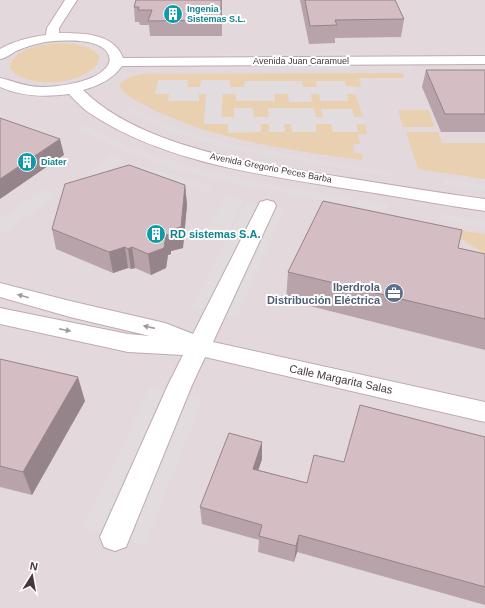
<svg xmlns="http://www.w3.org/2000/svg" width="485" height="608" viewBox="0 0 485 608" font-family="Helvetica,sans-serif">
<rect width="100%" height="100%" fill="#f4e7ea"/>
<rect fill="#e3d9dc" x="0" y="0" width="485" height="608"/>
<g fill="#e8d0b0">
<path d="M65,43C78,45 93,45 100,58C93,85 24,91 10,68C13,46 47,44 65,43Z"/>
<path d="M403,73L404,78H359L361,87L346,86L345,81H316L317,87H303L302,81H245V87H230V80H201L200,87H187L188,80L169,94V101H199V94H207L204,124H229L228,132H261V124H269V132L284,124H291L292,131L316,132L315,124H331L358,132L356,124H365L367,134H358L360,144H353L354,153L363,154L362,160C290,150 209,140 145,105C135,100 124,95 119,85C126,77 133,76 143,74Z"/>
<path d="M222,94H237V101H275L274,94H288L289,102H311V94H319L348,101L347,94H355L363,117H354L352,109H322L323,117H316L314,108H268L269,117H253L234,109V117H221Z"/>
<path d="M398,110H428L435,127H403Z"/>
<path d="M406,132H438L442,143H485V179L418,169Z"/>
<path d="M444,228L485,234V254Z"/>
</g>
<g fill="#e2dcde">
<path d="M298,53V57H218V54Z"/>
<path d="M311,53H361L362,56H312Z"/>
<path d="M412,65L414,69H186L187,66Z"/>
<path d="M158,80H188L187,87H200L201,80H230V87H244L245,81H302L303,87H317L316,81H345L346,86H353L355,94H347L348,101H320L319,94H311L312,102H289L288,94H275V101H236V94H223L221,117H234V108H253L254,117H269L268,108H314L316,117H323L321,109H352L354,117H363L365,124H356L358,132H333L331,124H316V132H292L291,124H284L285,132H269V124H261V132L228,133V124H204L206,94H199V101H168L169,94H155Z"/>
<path d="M133,108L176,128L230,144L395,173L394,177L226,148L195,139L148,122L127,111Z"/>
<path d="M88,125L126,145L182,165L243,179L388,205L386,212L240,185L177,170L119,149L80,128Z"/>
<path d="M111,155L123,160L94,182L81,177Z"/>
<path d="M143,166L166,173L212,186L207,192L159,179L136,171Z"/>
<path d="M445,179L485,185V190L444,184Z"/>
<path d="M42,189L57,195L0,236V219Z"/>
<path d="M226,197L244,200L227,233L214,240L201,230L209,226Z"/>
<path d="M246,202L284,209L237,317L192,307Z"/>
<path d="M440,214L485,221V227L440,221Z"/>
<path d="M150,387L203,398L145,545L83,528Z"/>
</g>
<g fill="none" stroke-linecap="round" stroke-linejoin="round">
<g stroke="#bfaaaf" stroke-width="2">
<g id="minor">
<path d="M65,0H77L59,28V33C82,33 114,33 123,58L485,56V64L122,66C113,79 98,86 83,90C143,150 266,165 347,178C393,185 439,193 485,199V211C437,204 390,195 342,188C257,174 164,162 91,114C83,109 76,101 69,94C46,97 22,97 0,87V78C14,81 26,87 41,87C59,87 98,82 108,65C110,62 110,59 109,56C103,37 61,40 45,42C35,44 25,47 16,51C11,54 6,58 0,59V49C14,41 30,37 46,35L47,28Z"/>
<path d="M267,200L274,202L276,206L213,342L485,402V422L205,357L192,385L126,547L115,551L104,547L100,537L168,385L183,355L128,352L0,324V308L128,334L150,336L70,317L0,297V283L70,301L165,323L193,334L258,206L260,202Z"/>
</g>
</g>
<use href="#minor" fill="#fff" fill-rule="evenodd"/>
</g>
<g fill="#b7a3a9">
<path d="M136,0H222V36H150L149,25H140L139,22H135L134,7Z"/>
<path d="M300,0H395L404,19L401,37L335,38V43L309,44Z"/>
<path d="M426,70H485V132H441L422,87Z"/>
<path d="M185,185L187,205L183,248L171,251V254L168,255L166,268L151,275L135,268L131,269L128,268L113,273L56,249L52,229Z"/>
<path d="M458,248L485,254V350L286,300L288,272Z"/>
<path d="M0,359L85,401L32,495L0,487Z"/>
<path d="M485,437V605L297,552L294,562L258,552L259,540L202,524L200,507L262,459L258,470L307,483L344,462Z"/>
</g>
<g fill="#958489">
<path d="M60,139L64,155L0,199V179Z"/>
<path d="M185,185L187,205L183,248L171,251V254L168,255L166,268L151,275L148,254L166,235L169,230Z"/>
<path d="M125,247L128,268L113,273L109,252Z"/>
<path d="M132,247L135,268L131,269L128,249Z"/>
<path d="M78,377L85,401L32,495L23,472Z"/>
<path d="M262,442V459L253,486V469Z"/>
<path d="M299,535L297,552L294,562L296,546Z"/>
</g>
<g fill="#d5bdc4" stroke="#958489">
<path d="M136,0H221V20L148,21L152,10H138L139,7H134Z"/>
<path d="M305,0H395L404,19L335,20L337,25L310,26Z"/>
<path d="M426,70H485V114H445Z"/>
<path d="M0,118L60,139L0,179Z"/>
<path d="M129,165L185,185L181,227L169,230V234L166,235L164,248L148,254L132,247L128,249L125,247L109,252L52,229L65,184Z"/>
<path d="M323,201L462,230L458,248L485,254V319L288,272Z"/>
<path d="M0,359L78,377L23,472L0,466Z"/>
<path d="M360,405L485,437V587L299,535L296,546L259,536L262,525L200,507L229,433L262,442L253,469L307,483L314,455L344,462Z"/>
</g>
<defs><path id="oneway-solid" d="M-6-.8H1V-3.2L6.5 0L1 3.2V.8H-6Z"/></defs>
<g fill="#a39a9d">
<use href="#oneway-solid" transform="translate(23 296) rotate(-164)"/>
<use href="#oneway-solid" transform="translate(149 327) rotate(-167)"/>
<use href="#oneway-solid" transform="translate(65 330) rotate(12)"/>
</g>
<defs>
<g id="building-disc" transform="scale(1)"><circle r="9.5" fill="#0f9aa8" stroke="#fff"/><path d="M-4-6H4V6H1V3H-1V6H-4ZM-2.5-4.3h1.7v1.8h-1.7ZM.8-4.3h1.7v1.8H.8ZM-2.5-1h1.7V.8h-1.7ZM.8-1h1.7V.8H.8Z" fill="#fff"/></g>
<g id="office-disc" transform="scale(1)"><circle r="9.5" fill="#5c6f8a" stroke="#fff"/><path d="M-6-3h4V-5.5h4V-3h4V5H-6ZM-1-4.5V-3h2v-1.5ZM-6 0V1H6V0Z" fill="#fff"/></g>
</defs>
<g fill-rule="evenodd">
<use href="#building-disc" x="173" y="14"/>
<use href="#building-disc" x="27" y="162"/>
<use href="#building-disc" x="156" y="234"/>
<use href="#office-disc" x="394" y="293"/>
</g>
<g text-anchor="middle" stroke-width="4" stroke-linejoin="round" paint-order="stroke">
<g font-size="9" font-weight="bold" fill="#0d838f" stroke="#fff" text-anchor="start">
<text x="187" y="12">Ingenia<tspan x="187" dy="10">Sistemas S.L.</tspan></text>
<text x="41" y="165">Diater</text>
</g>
<g font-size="9" fill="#47363b" stroke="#fff">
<text x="301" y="64">Avenida Juan Caramuel</text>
<text transform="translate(271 168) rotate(11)" y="3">Avenida Gregorio Peces Barba</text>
</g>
<g font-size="11" font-weight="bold" fill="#0d838f" stroke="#fff" text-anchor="start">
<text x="170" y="238">RD sistemas S.A.</text>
</g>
<g font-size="11" font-weight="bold" fill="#4e5e75" stroke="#fff" text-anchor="end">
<text x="380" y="291">Iberdrola<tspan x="380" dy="13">Distribución Eléctrica</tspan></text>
</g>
<g font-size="11" fill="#47363b" stroke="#fff">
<text transform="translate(341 379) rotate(12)" y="4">Calle Margarita Salas</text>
</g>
</g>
<g transform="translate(32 576) rotate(11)" stroke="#ffffff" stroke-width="3" paint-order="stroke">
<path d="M0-3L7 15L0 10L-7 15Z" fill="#47363b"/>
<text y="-6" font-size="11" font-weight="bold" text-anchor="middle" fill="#47363b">N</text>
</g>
</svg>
